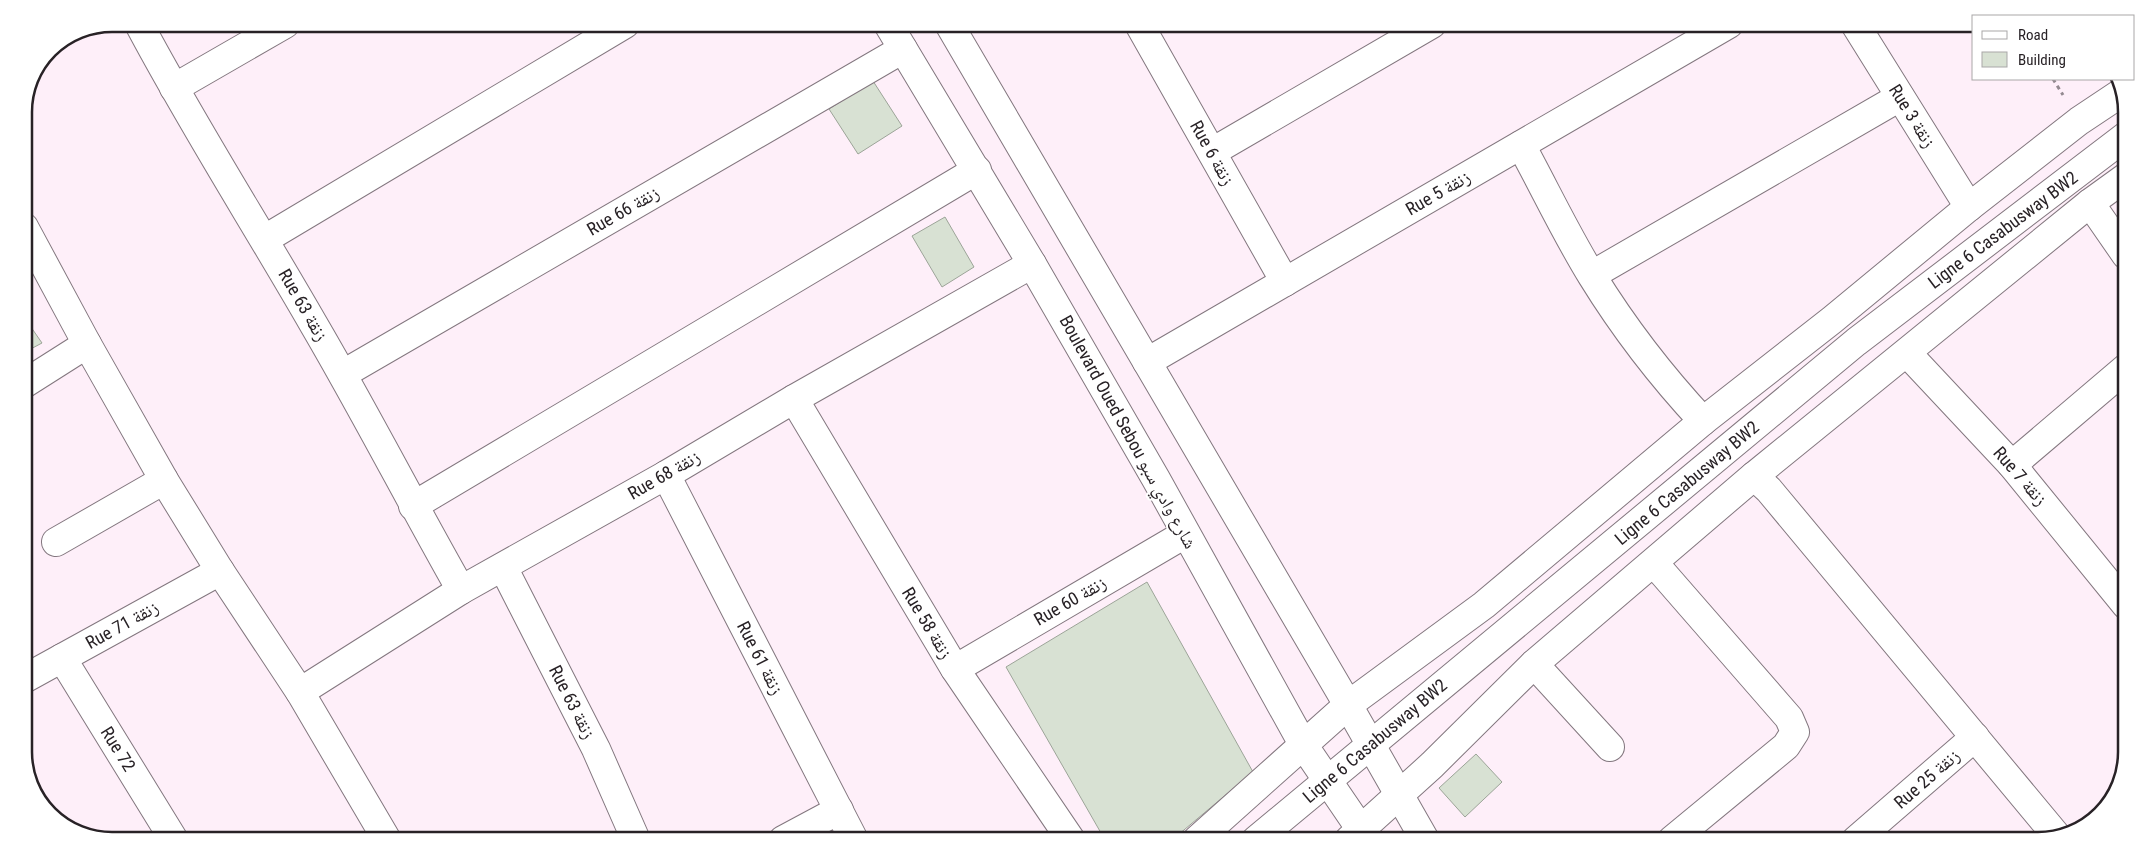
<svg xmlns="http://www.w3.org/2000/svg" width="2150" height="864" viewBox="0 0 2150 864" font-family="'Roboto Condensed','Noto Naskh Arabic',sans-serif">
<rect width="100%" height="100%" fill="#feeff9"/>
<g fill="#d8e1d3" stroke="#9ca498">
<path d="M873,81L902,126L858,154L829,109Z"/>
<path d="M945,217L974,267L942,287L912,236Z"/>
<path d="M24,317L42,343L25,352L32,366L24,371Z"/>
<path d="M1147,582L1253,772L1172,840H1105L1006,667Z"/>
<path d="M1476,754L1502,782L1465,817L1439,788Z"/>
</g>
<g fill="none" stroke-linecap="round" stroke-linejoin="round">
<g stroke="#83777f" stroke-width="30">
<g id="minor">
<path d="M139,24C193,126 256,224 314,325C365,412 411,502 461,590"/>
<path d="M888,24L1032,264L1156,479L1304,746L1368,840"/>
<path d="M949,24L1348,705L1425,840"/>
<path d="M1139,24L1285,282"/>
<path d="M1855,24L1969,207"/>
<path d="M174,88L285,24"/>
<path d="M1521,145C1545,189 1566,234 1592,276C1624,328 1661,376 1703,421"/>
<path d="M1212,152L1432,24"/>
<path d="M2090,203L2126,255"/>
<path d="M24,227L87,344L164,480L220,571L300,692L387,840"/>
<path d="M265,239L625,24"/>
<path d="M1592,275L1900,97"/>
<path d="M1907,353L2012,465L2126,605"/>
<path d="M1147,362L1729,24"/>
<path d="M343,374L903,49"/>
<path d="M24,384L87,344"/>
<path d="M794,399L955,669L1071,840"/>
<path d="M2012,465L2126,368"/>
<path d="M666,475L854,840"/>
<path d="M1754,476L1769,490L2056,835"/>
<path d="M413,506L977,170"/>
<path d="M56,542L164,480"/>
<path d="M1654,563L1789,718L1795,732L1786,746L1672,840"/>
<path d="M503,567L596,749L636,840"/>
<path d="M62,658L174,840"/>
<path d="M1534,664L1610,747"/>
<path d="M955,669L1185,534"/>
<path d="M24,679L220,571"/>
<path d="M300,692L461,590L666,475L794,399L1032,264"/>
<path d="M783,840L839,810"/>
<path d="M1256,840L1856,342L2126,136"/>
<path d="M1856,840L1975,737"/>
</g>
</g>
<g stroke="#83777f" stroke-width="30">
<g id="major">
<path d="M1197,840L1348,705L1484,605L1703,421L1832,320L1969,207L2079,121L2121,93"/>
<path d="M1349,840L1432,765L1534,664L1754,476L2090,203L2126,177"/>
</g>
</g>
<path stroke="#938990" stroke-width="3" stroke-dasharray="4 4" stroke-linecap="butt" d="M2053,79L2063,95"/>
<use href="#minor" stroke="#fff" stroke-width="28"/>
<use href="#major" stroke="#fff" stroke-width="28"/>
</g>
<g text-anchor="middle" stroke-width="4" stroke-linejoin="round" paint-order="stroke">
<g font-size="18" fill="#282226" stroke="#fff">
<text transform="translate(1912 116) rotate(58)" y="6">Rue 3 زنقة</text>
<text transform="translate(1212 153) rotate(61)" y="6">Rue 6 زنقة</text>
<text transform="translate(1438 193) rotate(-30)" y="6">Rue 5 زنقة</text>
<text transform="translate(623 211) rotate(-30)" y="6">Rue 66 زنقة</text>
<text transform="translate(2003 230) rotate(-37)" y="6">Ligne 6 Casabusway BW2</text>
<text transform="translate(303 305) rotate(60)" y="6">Rue 63 زنقة</text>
<text transform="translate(1128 432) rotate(61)" y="6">Boulevard Oued Sebou شارع وادي سبو</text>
<text transform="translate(664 475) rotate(-30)" y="6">Rue 68 زنقة</text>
<text transform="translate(2020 476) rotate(49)" y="6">Rue 7 زنقة</text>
<text transform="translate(1687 483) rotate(-40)" y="6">Ligne 6 Casabusway BW2</text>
<text transform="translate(1070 601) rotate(-30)" y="6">Rue 60 زنقة</text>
<text transform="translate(927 623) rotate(59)" y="6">Rue 58 زنقة</text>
<text transform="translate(122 625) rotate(-29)" y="6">Rue 71 زنقة</text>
<text transform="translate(760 658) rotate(63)" y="6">Rue 61 زنقة</text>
<text transform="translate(572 702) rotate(63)" y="6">Rue 63 زنقة</text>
<text transform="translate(1375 741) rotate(-40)" y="6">Ligne 6 Casabusway BW2</text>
<text transform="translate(118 749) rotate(58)" y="6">Rue 72</text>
<text transform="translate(1927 779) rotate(-41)" y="6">Rue 25 زنقة</text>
</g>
</g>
<path d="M0 0H2150V864H0ZM112 32H2038A80 80 0 0 1 2118 112V752A80 80 0 0 1 2038 832H112A80 80 0 0 1 32 752V112A80 80 0 0 1 112 32Z" fill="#fff" fill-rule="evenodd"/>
<path fill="none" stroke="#282226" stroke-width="2.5" d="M112 32H2038A80 80 0 0 1 2118 112V752A80 80 0 0 1 2038 832H112A80 80 0 0 1 32 752V112A80 80 0 0 1 112 32Z"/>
<rect x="1972" y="15" width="162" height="65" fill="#ffffff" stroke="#a9a7a8"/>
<rect x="1982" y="31" width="25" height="8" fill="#ffffff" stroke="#a9a7a8"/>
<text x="2018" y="40" font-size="15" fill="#282226">Road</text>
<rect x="1982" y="52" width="25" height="15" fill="#d8e1d3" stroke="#a9a7a8"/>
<text x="2018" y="65" font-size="15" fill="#282226">Building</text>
</svg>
